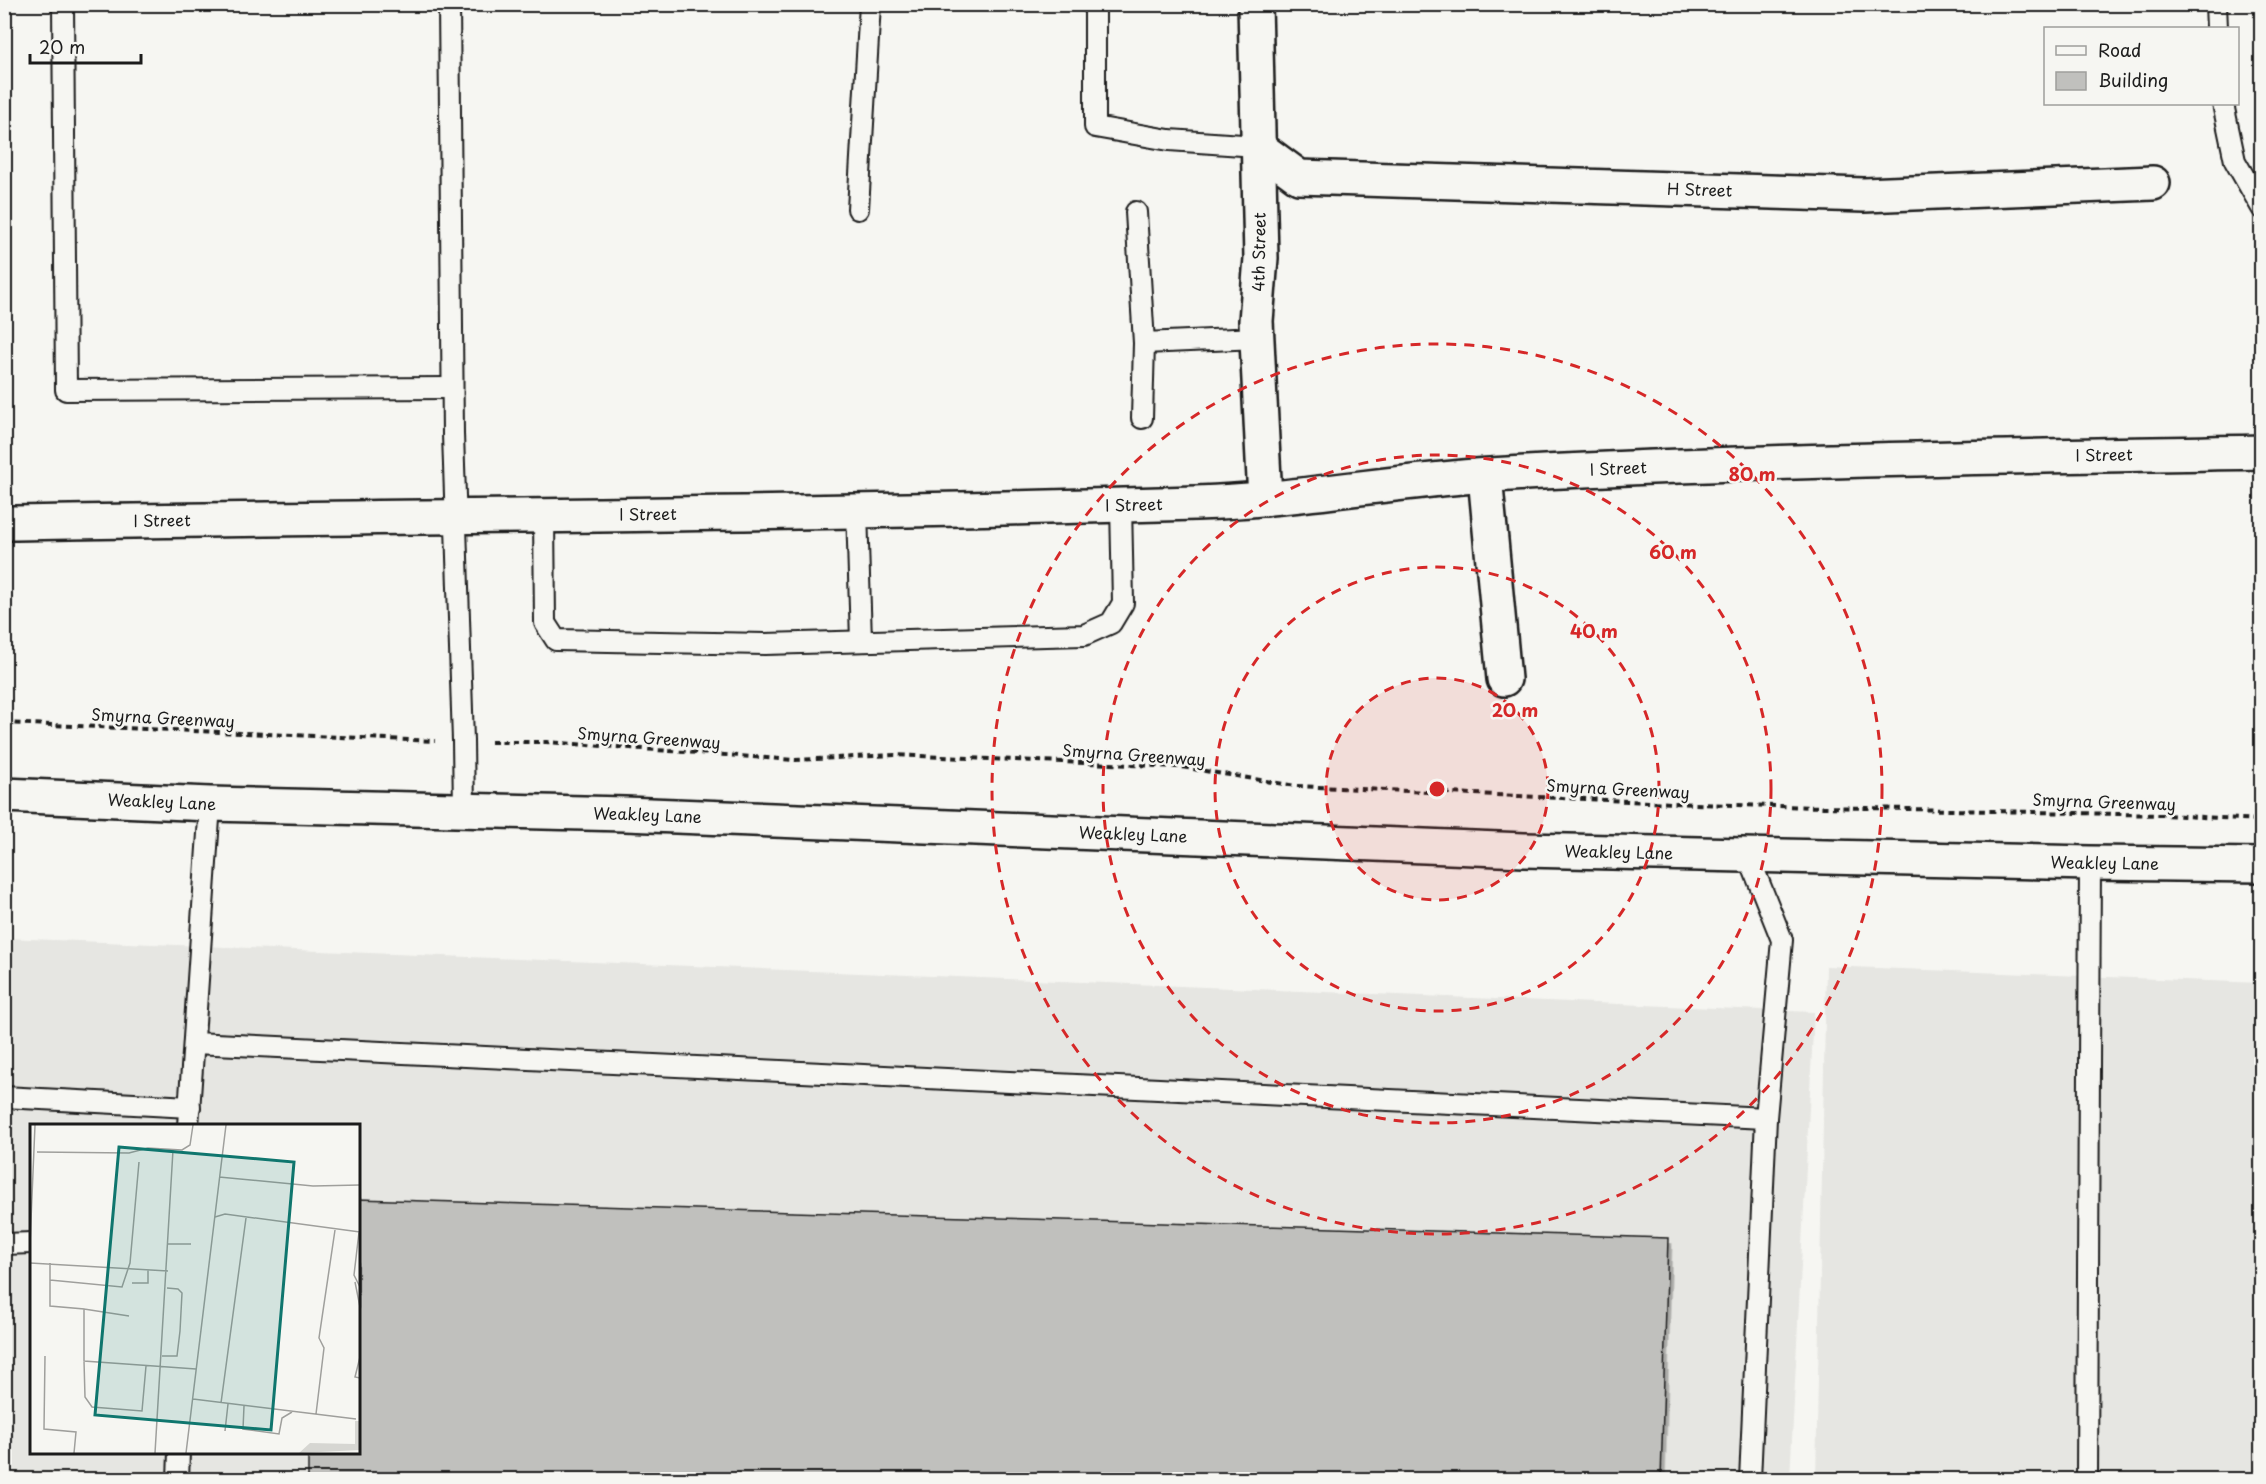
<svg xmlns="http://www.w3.org/2000/svg" width="2266" height="1484" viewBox="0 0 2266 1484" font-family="'Playpen Sans',sans-serif">
<defs>
<filter id="shadow"><feDropShadow dx="3.5" dy="6" stdDeviation="0" flood-color="#0004"/></filter>
</defs>
<rect width="100%" height="100%" fill="#f6f6f2"/>
<filter id="ink" filterUnits="userSpaceOnUse"><feTurbulence type="fractalNoise" baseFrequency=".0167" numOctaves="2"/><feDisplacementMap in="SourceGraphic" scale="12" xChannelSelector="R" yChannelSelector="G"/><feConvolveMatrix kernelMatrix="1 2 1 2 8 2 1 2 1" color-interpolation-filters="sRGB"/></filter>
<g filter="url(#ink)">
<g fill="#e6e6e2" fill-rule="evenodd">
<path d="M5,938L1814,1012L1790,1479L5,1480ZM32,1126H358V1452H32Z"/>
<path d="M1826,966L2261,983V1479L1816,1480Z"/>
</g>
<path fill="#c0c0bd" stroke="#1c1c1c" stroke-width="1.5" filter="url(#shadow)" d="M358,1199L1668,1238L1661,1480H308V1452H358Z"/>
<g fill="none" stroke-linecap="round" stroke-linejoin="round">
<g stroke="#1c1c1c" stroke-width="24">
<g id="service">
<path d="M63,4L66,390L452,388"/>
<path d="M449,4L453,434L463,741L464,810"/>
<path d="M1095,4V127L1169,140L1257,146"/>
<path d="M2216,4L2217,28"/>
<path d="M2223,104L2235,161L2262,208"/>
<path d="M858,209L870,4"/>
<path d="M1136,212L1144,343L1257,338"/>
<path d="M1142,418L1144,343"/>
<path d="M857,510L861,641"/>
<path d="M544,515L545,623L556,640L765,644L1084,635L1111,623L1123,603L1121,504"/>
<path d="M1748,855L1782,940L1766,1118L1750,1480"/>
<path d="M194,1043L1766,1118"/>
<path d="M4,1097L190,1107"/>
<path d="M188,1126L210,804"/>
<path d="M4,1244L32,1243"/>
<path d="M178,1480L179,1452"/>
<path d="M2087,1480L2090,863"/>
</g>
</g>
<g stroke="#1c1c1c" stroke-width="38">
<g id="minor">
<path d="M1255,4L1261,258L1256,321L1265,499"/>
<path id="s1" d="M1257,146L1299,177L1864,195L2153,183"/>
<path d="M1485,476L1504,679"/>
<path id="s2" d="M4,523C402,516 799,515 1196,503C1295,500 1392,481 1490,475C1747,460 2004,457 2262,452"/>
</g>
</g>
<g stroke="#1c1c1c" stroke-width="38">
<g id="secondary">
<path id="s3" d="M4,795L210,804L625,814L1524,850L2090,863L2262,865"/>
</g>
</g>
<g stroke="#1c1c1c" stroke-width="4" stroke-dasharray="6 4.5" stroke-linecap="butt">
<path d="M4,723L435,741"/>
<path d="M491,742H546L795,760L895,755L1181,767L1296,786L1695,804L2162,815L2262,820"/>
</g>
<use href="#service" stroke="#f6f6f2" stroke-width="20"/>
<use href="#minor" stroke="#f6f6f2" stroke-width="33"/>
<use href="#secondary" stroke="#f6f6f2" stroke-width="33"/>
</g>
</g>
<circle cx="1437" cy="789" r="111" fill="#d62828" fill-opacity=".12"/>
<g fill="none" stroke="#d62828" stroke-width="3" stroke-dasharray="10 8">
<circle cx="1437" cy="789" r="111"/>
<circle cx="1437" cy="789" r="222"/>
<circle cx="1437" cy="789" r="334"/>
<circle cx="1437" cy="789" r="445"/>
</g>
<g text-anchor="middle" stroke-width="5" stroke-linejoin="round" paint-order="stroke">
<g font-size="16" fill="#1c1c1c" stroke="#f6f6f2">
<text dy="6" stroke="none"><textPath href="#s1" startOffset="453">H Street</textPath></text>
<text transform="translate(1259 252) rotate(-89)" y="6">4th Street</text>
<text dy="6" stroke="none"><textPath href="#s2" startOffset="2102">I Street</textPath></text>
<text dy="6" stroke="none"><textPath href="#s2" startOffset="1616">I Street</textPath></text>
<text dy="6" stroke="none"><textPath href="#s2" startOffset="1130">I Street</textPath></text>
<text dy="6" stroke="none"><textPath href="#s2" startOffset="644">I Street</textPath></text>
<text dy="6" stroke="none"><textPath href="#s2" startOffset="158">I Street</textPath></text>
<text transform="translate(163 718) rotate(3)" y="6">Smyrna Greenway</text>
<text transform="translate(649 738) rotate(4)" y="6">Smyrna Greenway</text>
<text transform="translate(1134 755) rotate(4)" y="6">Smyrna Greenway</text>
<text transform="translate(1618 789) rotate(3)" y="6">Smyrna Greenway</text>
<text dy="6" stroke="none"><textPath href="#s3" startOffset="158">Weakley Lane</textPath></text>
<text transform="translate(2104 802) rotate(2)" y="6">Smyrna Greenway</text>
<text dy="6" stroke="none"><textPath href="#s3" startOffset="644">Weakley Lane</textPath></text>
<text dy="6" stroke="none"><textPath href="#s3" startOffset="1130">Weakley Lane</textPath></text>
<text dy="6" stroke="none"><textPath href="#s3" startOffset="1616">Weakley Lane</textPath></text>
<text dy="6" stroke="none"><textPath href="#s3" startOffset="2102">Weakley Lane</textPath></text>
</g>
</g>
<g transform="translate(30 1124)">
<rect width="330" height="330" fill="#f6f6f2"/>
<path d="M325,297H330V326L269,329L280,319L325,320Z" fill="#d6d6d2"/>
<path fill="none" stroke="#9f9f9c" stroke-width="1.5" d="M7,28L99,29L118,24L152,26L160,21L163,1M189,53L283,62L330,61M185,93L195,90L330,108M329,108L324,151L330,163M0,120L5,1M137,120H161M0,139L138,147M20,139V182L54,185V237L166,245M20,156L92,163L100,139L109,38M325,158L330,183M102,159H118V146M54,185L99,192M15,232L14,305L46,308L44,329M132,232H147L150,207L152,169L148,165L137,164M330,233L325,253L330,254M54,237L55,273L62,283L112,287L116,242M163,275L326,295M191,279L216,94M214,282L213,305L249,310L252,294L262,288M286,290L294,224L289,214L305,106M195,307L198,280M125,329L143,26M156,329L196,1"/>
<path fill="#0f766e" fill-opacity="0.15" stroke="#0f766e" stroke-width="3" d="M89,23L264,38L241,306L65,291Z"/>
<rect width="330" height="330" fill="none" stroke="#1c1c1c" stroke-width="3"/>
</g>
<circle cx="1437" cy="789" r="9" fill="#d62828" stroke="#f6f6f2" stroke-width="3"/>
<g font-size="18" text-anchor="middle" font-weight="bold" fill="#d62828" stroke="#f6f6f2" stroke-width="5" stroke-linejoin="round" paint-order="stroke">
<text x="1752" y="481">80 m</text>
<text x="1673" y="559">60 m</text>
<text x="1594" y="638">40 m</text>
<text x="1515" y="717">20 m</text>
</g>
<rect width="2266" height="1484" fill="none" stroke="#f6f6f2" stroke-width="24"/>
<rect x="12" y="12" width="2242" height="1460" fill="none" stroke="#1c1c1c" stroke-width="2" filter="url(#ink)"/>
<rect x="2044" y="27" width="195" height="78" fill="#f6f6f2" stroke="#9f9f9c" stroke-width="1.5"/>
<rect x="2056" y="46" width="30" height="9" fill="#f6f6f2" stroke="#9f9f9c" stroke-width="1.5"/>
<text x="2098" y="57" font-size="18" fill="#1c1c1c">Road</text>
<rect x="2056" y="72" width="30" height="18" fill="#c0c0bd" stroke="#9f9f9c" stroke-width="1.5"/>
<text x="2098" y="87" font-size="18" fill="#1c1c1c">Building</text>
<path d="M30 54v9h111v-9" fill="none" stroke="#1c1c1c" stroke-width="3"/>
<text x="39" y="54" font-size="18" fill="#1c1c1c" stroke="#f6f6f2" stroke-width="4.5" paint-order="stroke">20 m</text>
</svg>
